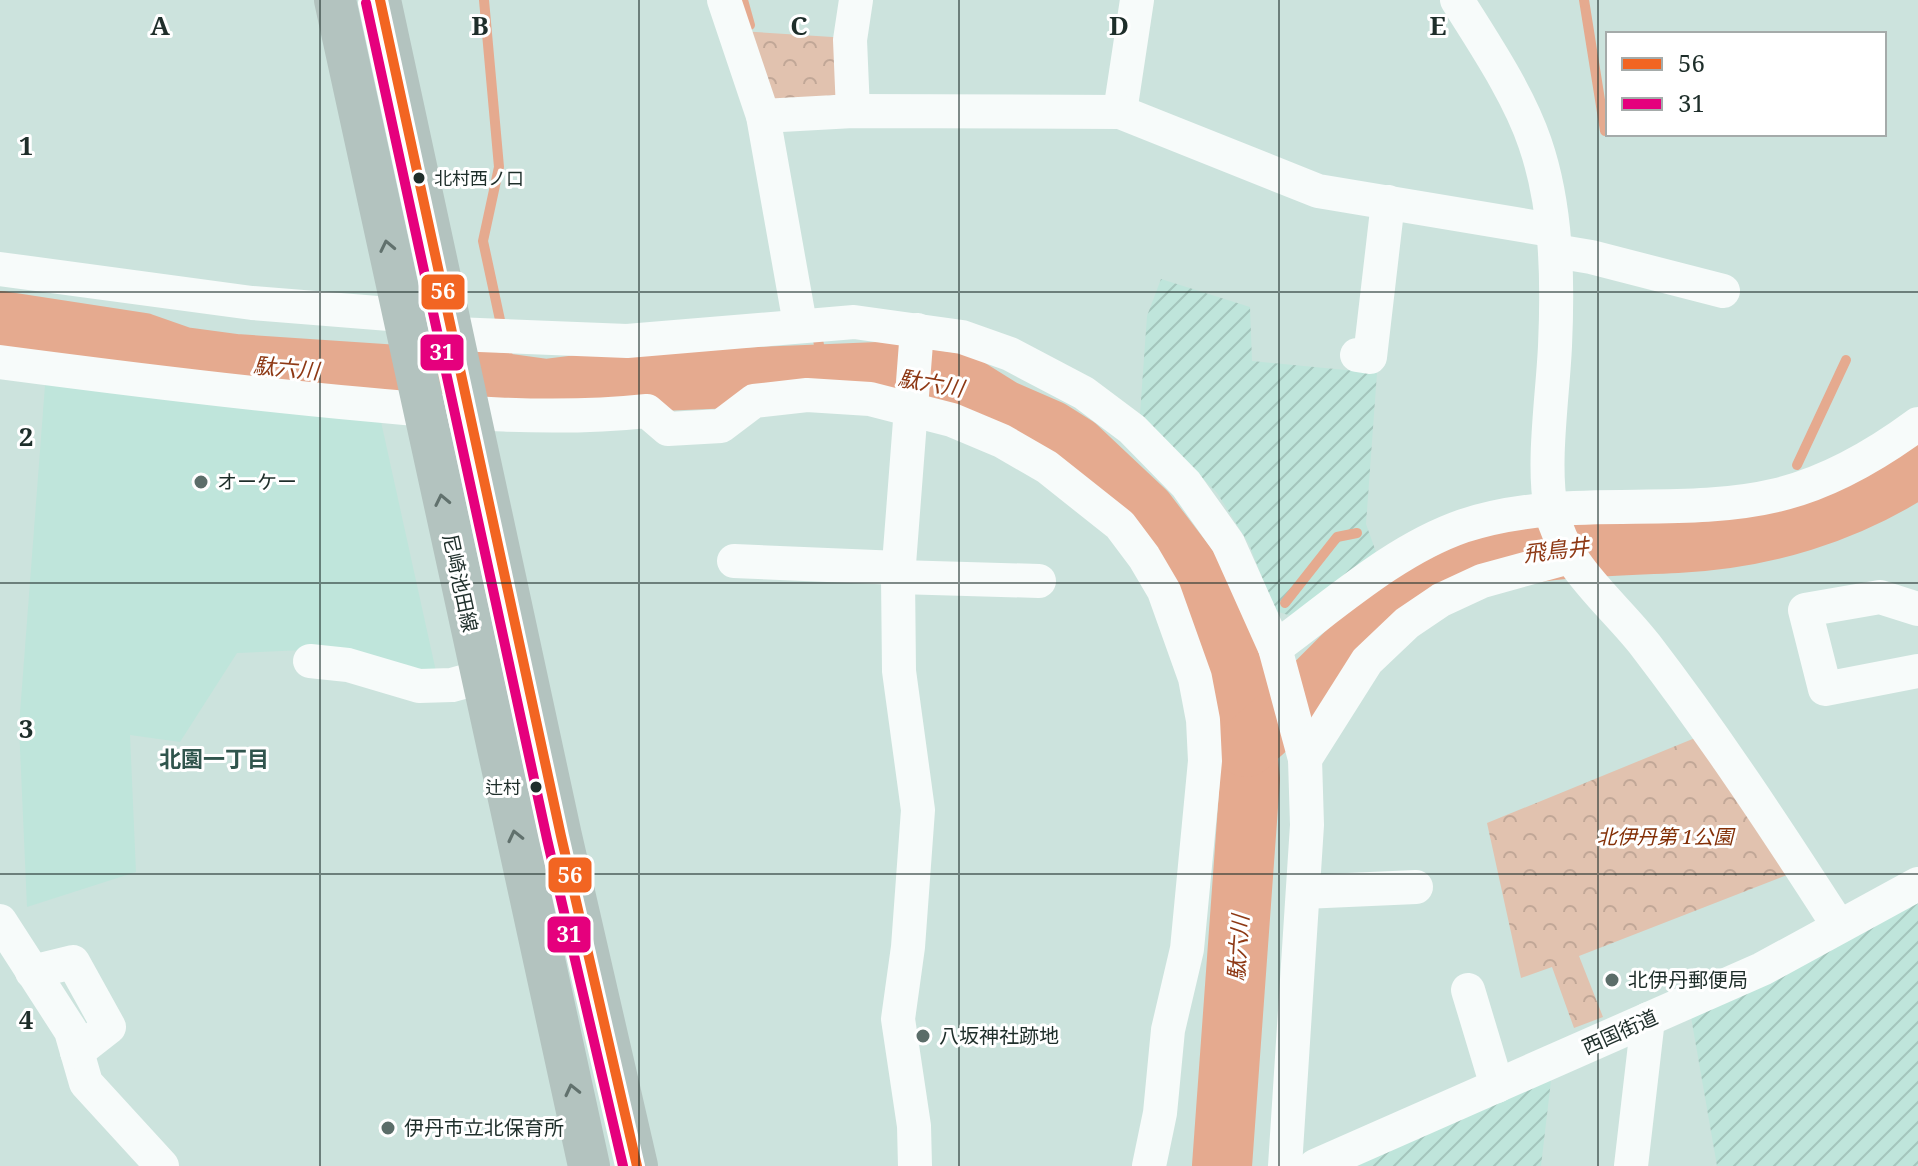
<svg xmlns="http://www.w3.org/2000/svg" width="1918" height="1166" viewBox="0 0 1918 1166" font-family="'Noto Serif','Noto Sans JP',serif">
<defs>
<pattern id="industrial-furrows" width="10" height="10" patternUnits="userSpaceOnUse" patternTransform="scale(2)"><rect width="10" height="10" fill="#bfe5db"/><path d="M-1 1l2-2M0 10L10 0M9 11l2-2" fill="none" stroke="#a4c5bc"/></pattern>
<pattern id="park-crowns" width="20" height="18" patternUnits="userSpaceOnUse" patternTransform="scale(2)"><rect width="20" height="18" fill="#e1c2af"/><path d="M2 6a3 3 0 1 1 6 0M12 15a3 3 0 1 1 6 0" fill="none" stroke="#c1a797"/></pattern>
</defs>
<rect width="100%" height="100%" fill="#cce3dd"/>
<path fill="#bfe5db" d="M46,372L378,408L437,676L326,649L237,653L180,742L130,735L136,872L27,907L19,726Z"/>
<g fill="url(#industrial-furrows)">
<path d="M1161,279L1250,307L1252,361L1377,373L1366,524L1376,552L1295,617L1275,611L1249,544L1217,493L1140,414L1147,316Z"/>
<path d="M1918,897V1166H1717L1691,1017Z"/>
<path d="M1552,1072L1541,1166H1351Z"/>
</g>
<g fill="url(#park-crowns)">
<path d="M739,31L848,38V97L766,107Z"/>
<path d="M1695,738L1792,873L1579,956L1603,1017L1574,1028L1552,967L1521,978L1487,823Z"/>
</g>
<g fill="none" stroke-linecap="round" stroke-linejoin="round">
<g stroke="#e5aa8f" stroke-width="10">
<path d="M484,0L499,167L483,241L514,385"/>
<path d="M743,0L750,25"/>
<path d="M1584,0L1605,131"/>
<path d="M816,330L825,375"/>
<path d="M1797,465L1846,360"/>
<path d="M1285,603L1337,537L1357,533"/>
</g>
<g stroke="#e5aa8f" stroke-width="60">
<path d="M0,321L143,343L183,357L235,364L487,381L546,389L586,384L879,372L962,384L1002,409L1050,430L1077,447L1145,511L1187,566L1222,628L1237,662L1250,779L1222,1166"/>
<path d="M1246,747C1270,725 1295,704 1318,681C1357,643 1393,600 1444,577C1519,545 1597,547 1677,543C1763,539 1846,514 1918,467"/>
</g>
<g stroke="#f7fbfa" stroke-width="34">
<path d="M724,0L763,116L800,324"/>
<path d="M1457,0C1484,43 1519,95 1535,143C1557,207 1558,280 1555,346C1553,393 1542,464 1551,509C1563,567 1612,602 1646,646C1715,736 1777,830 1838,925"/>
<path d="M853,111L850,40L856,0"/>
<path d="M1120,112L1137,0"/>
<path d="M763,116L853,111L1120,112L1318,191L1551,230"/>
<path d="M1555,251L1591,257L1723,291"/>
<path d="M0,269L252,303L402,315L455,334L627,341L854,322L962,337L1010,354L1084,393L1132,429L1186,484L1228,543L1275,648L1305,759L1307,825L1285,1166"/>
<path d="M1357,355L1370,357L1388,202"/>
<path d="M0,362C121,378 241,393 362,404C456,413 552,421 647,411L668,429L721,426L754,401L807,395L870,399L952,420L1002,441L1047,467L1120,525L1144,557L1164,591L1195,678L1203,720L1205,761L1187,949L1168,1030L1160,1113L1149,1166"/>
<path d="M734,561L899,568"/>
<path d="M898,577L1039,581"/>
<path d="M1918,609L1880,597L1805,610L1825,689L1918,671"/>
<path d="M1275,648C1334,605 1394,550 1463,526C1566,492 1678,519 1777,495C1828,483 1876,455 1918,424"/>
<path d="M310,661L348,665L419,686L452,685L481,677"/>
<path d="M1305,759L1367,661L1407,623L1441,600L1482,581L1569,557"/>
<path d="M1303,892L1416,887"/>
<path d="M0,921L71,1031L86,1083L162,1166"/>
<path d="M32,972L73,962L109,1027L77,1052"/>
<path d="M1468,990L1497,1086"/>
<path d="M915,1166L914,1126L898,1019L908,947L918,810L899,671L898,577L917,330"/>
<path d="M1315,1166L1762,969L1918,884"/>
<path d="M1631,1166L1648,1019"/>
</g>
<g stroke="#b3c3bf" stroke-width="42">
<path d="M335,0L589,1166"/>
<path d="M380,0L561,836L637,1166"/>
</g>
<g stroke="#fff" stroke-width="16">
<path id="bus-1" d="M380,0L561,836L637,1166"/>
</g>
<g stroke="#fff" stroke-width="16">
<path id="bus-2" d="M366,3L547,839L623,1166"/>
</g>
<use href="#bus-1" stroke="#f26522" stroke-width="10"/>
<use href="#bus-2" stroke="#e5007d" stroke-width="10"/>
</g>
<defs><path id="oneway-chevron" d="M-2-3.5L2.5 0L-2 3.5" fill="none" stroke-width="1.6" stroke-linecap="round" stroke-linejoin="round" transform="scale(2)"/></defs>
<g stroke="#61716d">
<use href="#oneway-chevron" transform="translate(387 246) rotate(-102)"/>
<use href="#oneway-chevron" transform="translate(442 500) rotate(-102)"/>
<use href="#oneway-chevron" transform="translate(515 836) rotate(-103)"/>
<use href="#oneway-chevron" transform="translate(572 1090) rotate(-103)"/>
</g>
<path fill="none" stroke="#1e2e2a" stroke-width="2" stroke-opacity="0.55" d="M320,0V1166M639,0V1166M959,0V1166M1279,0V1166M1598,0V1166M0,292H1918M0,583H1918M0,874H1918"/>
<g fill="#1e2e2a" stroke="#fff" stroke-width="3">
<circle cx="419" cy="178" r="7"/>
<circle cx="536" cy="787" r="7"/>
</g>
<g fill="#5b6d69" stroke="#fff" stroke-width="3">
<circle cx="201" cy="482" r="8"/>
<circle cx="1612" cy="980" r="8"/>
<circle cx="923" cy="1036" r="8"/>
<circle cx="388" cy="1128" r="8"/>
</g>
<g text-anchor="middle" stroke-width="6" stroke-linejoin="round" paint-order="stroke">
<g font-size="18" fill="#1e2e2a" stroke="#fff" text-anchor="start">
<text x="434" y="185">北村西ノ口</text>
<text x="521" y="794" text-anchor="end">辻村</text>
</g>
<g font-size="20" fill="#1e2e2a" stroke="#fff" text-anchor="start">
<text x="217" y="489">オーケー</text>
<text x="1628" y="987">北伊丹郵便局</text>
<text x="939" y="1043">八坂神社跡地</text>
<text x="404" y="1135">伊丹市立北保育所</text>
</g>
<g font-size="20" fill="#1e2e2a" stroke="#fff">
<text transform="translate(460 583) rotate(78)" y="7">尼崎池田線</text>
<text transform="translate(1620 1032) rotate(-24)" y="7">西国街道</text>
</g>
<g font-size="20" font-style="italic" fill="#832f06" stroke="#fff">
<text x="1665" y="844">北伊丹第 1公園</text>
</g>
<g font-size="22" font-style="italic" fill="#8e3915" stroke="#fff">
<text transform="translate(286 368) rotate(5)" y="8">駄六川</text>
<text transform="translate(931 383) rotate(10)" y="8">駄六川</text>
<text transform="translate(1556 550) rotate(-7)" y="8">飛鳥井</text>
<text transform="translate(1238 948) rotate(-86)" y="8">駄六川</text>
</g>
<g font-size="22" font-weight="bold" fill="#30554d" stroke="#fff">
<text x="214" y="767">北園一丁目</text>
</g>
</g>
<g font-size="26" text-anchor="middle" font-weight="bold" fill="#1e2e2a" stroke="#fff" stroke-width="6" stroke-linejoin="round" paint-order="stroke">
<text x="160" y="35">A</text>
<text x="480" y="35">B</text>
<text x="799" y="35">C</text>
<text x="1119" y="35">D</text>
<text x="1438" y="35">E</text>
<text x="26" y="155">1</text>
<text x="26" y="446">2</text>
<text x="26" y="738">3</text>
<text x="26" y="1029">4</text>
</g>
<g stroke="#fff" stroke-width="3">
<rect x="420" y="273" width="46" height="38" rx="8" fill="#f26522"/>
<rect x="419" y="333" width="46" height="39" rx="8" fill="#e5007d"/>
<rect x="547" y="856" width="46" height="38" rx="8" fill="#f26522"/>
<rect x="546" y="915" width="46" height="39" rx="8" fill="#e5007d"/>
</g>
<g font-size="22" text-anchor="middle" font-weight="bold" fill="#fff">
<text x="443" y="299">56</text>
<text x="442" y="360">31</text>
<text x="570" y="883">56</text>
<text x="569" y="942">31</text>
</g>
<rect x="1606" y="32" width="280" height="104" fill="#ffffff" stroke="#a5abaa" stroke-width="2"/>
<rect x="1622" y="58" width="40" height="12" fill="#f26522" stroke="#a5abaa" stroke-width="2"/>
<text x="1678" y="72" font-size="24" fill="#1e2e2a">56</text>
<rect x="1622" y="98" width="40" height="12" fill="#e5007d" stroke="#a5abaa" stroke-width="2"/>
<text x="1678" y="112" font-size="24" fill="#1e2e2a">31</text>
</svg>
